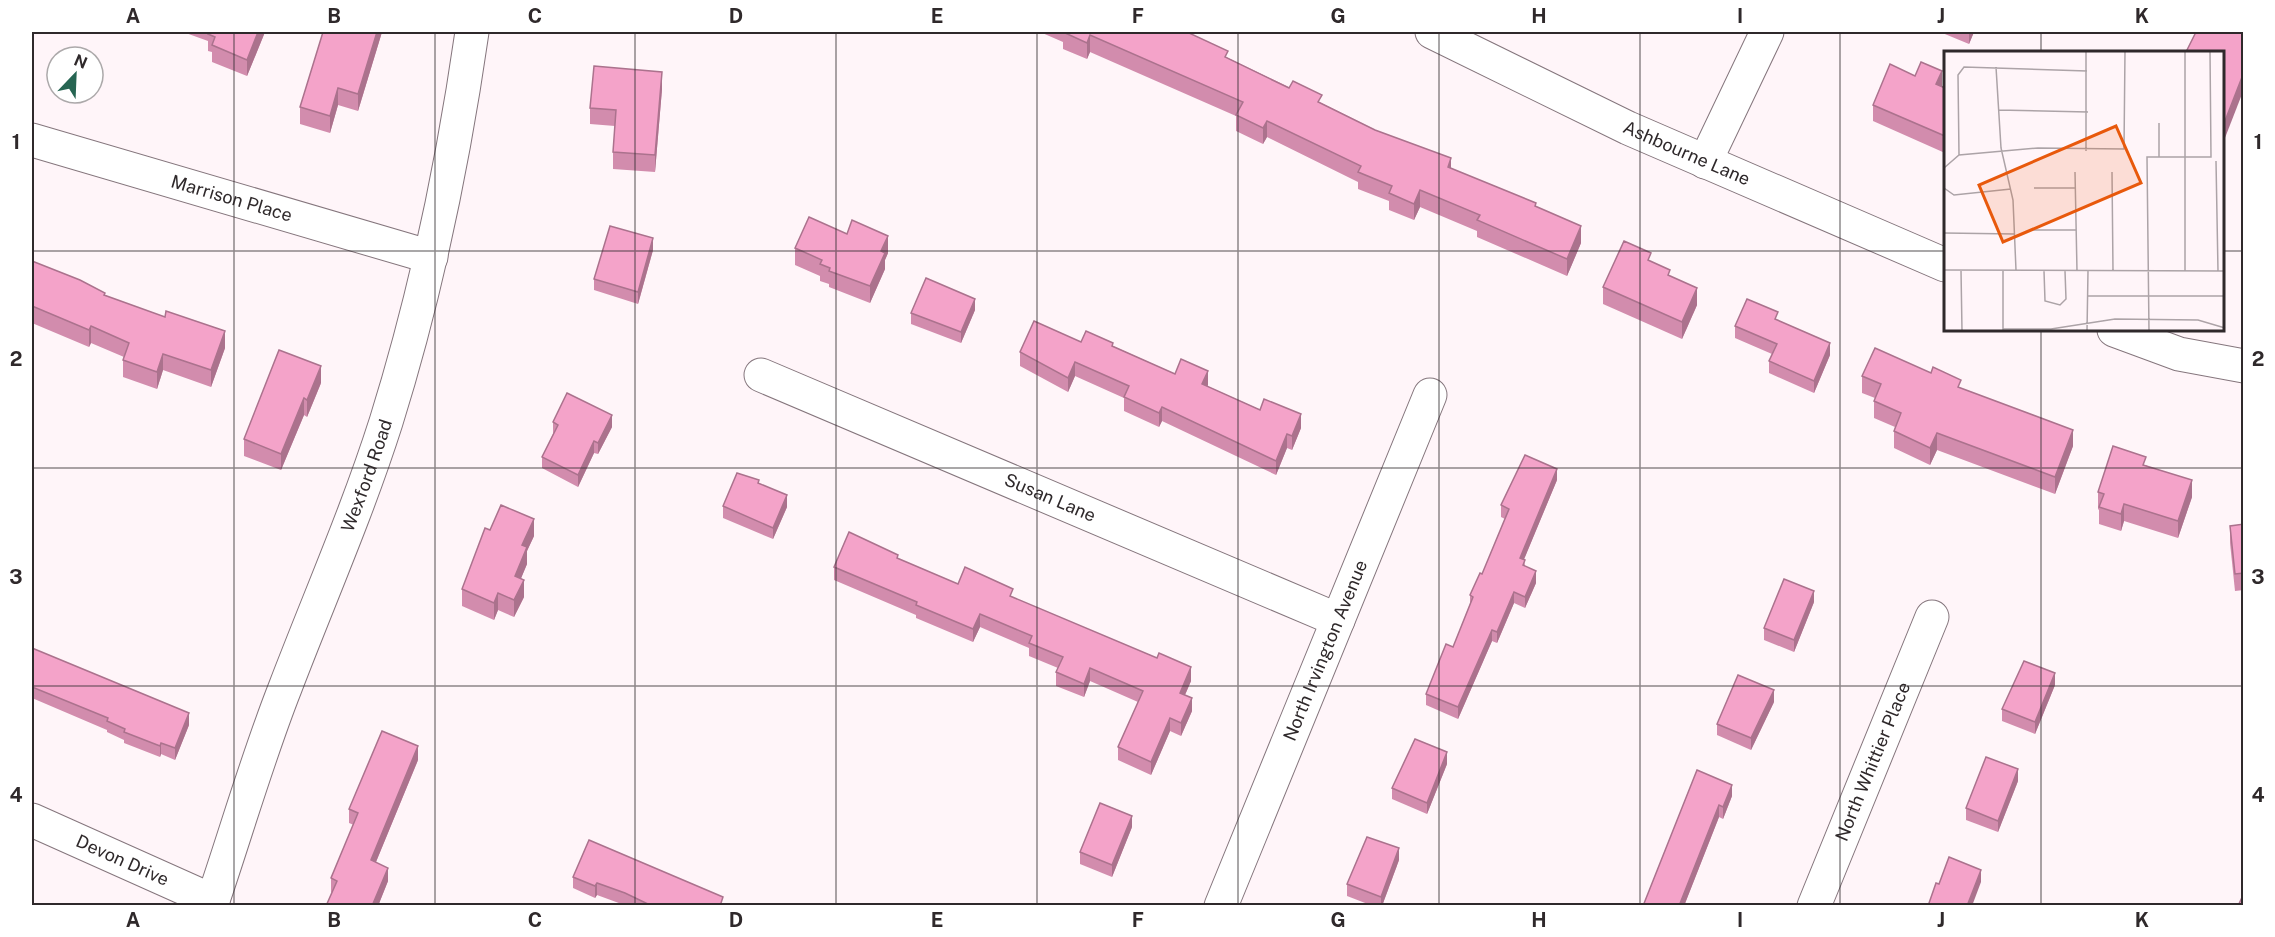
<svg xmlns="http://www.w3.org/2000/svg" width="2275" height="937" viewBox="0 0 2275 937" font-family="'Public Sans',sans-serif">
<rect width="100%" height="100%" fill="#fff5f9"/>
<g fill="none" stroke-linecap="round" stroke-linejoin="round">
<g stroke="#85767d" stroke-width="35">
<g id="minor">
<path id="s1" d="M1432,32L1628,128L1945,265"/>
<path id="s2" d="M32,140L431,257"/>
<path d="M1705,162L1767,32"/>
<path d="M2114,330L2179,354L2244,366"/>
<path id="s3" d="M761,375L1338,620"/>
<path id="s4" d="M32,820L213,901"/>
<path id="s5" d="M211,906C236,833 257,759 285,688C319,599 357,513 386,422C426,294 453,164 472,32"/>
<path id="s6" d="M1221,906L1430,395"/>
<path id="s7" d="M1814,906L1932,617"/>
</g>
</g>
<use href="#minor" stroke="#fff" stroke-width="33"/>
</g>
<g fill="#d28cad">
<path d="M183,32H265L247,76L212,62V52L208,51V41Z"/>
<path d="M323,32H382L358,111L338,105L330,133L300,124V107Z"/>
<path d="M1040,32H1187L1228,58L1322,103L1451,168L1536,206L1581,243L1567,276L1477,237V231L1420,207L1414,220L1389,210V201L1358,189V182L1267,137L1263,144L1236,131V116L1090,52L1087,59L1063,49V42Z"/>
<path d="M1940,32H1974L1969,44Z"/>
<path d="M1942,87L1945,88V153L1873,121V105Z"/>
<path d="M662,89L655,172L613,169V152L615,126L590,124V108Z"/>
<path d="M795,248L888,253L885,260V269L870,303L829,287V284L820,281V276L795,265Z"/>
<path d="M653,250L638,304L594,290V279Z"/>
<path d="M32,261L105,296L225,348L211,387L163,370L157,389L123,377V360L124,357L91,343L89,347L32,323Z"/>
<path d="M1651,262L1670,276L1697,305L1682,339L1603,304V287Z"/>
<path d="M975,310L961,343L911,324V313Z"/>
<path d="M1778,321L1830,355L1814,393L1769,373V361L1772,354L1735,338V326Z"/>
<path d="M1081,342L1113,346L1175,374L1208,385L1207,386L1301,428L1292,450L1287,448L1276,475L1162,421L1159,427L1124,411V398L1075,376L1068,392L1020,366V352Z"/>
<path d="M1862,376L1961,388L2073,446L2055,494L1937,450L1930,465L1894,448V431L1895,427L1874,418V401L1875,398L1862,393Z"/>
<path d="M321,383L307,417L304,415L281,470L244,456V439Z"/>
<path d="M553,422L612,427L598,454L594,453L578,487L542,468V457L553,434Z"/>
<path d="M2146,465L2192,497L2178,538L2124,521L2121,531L2099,524V510L2098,509V492Z"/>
<path d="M1557,480L1524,559L1525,566L1536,583L1525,608L1514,603L1497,643L1492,641L1458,719L1426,705V694L1453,647L1470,604V595L1482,574L1505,519L1501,517V505Z"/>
<path d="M723,506L787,507L773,539L723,518Z"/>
<path d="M2244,524V590L2235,591L2230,543V526Z"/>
<path d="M490,530L534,536L527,551V564L521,578L524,597L514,617L498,610L494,620L462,606V589Z"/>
<path d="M898,559L958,584L1013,598L1191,681L1185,695L1192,711L1181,736L1170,731L1151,775L1118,760V747L1138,702L1090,681L1084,697L1056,686V672L1058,668L1029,656V648L980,627L973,642L916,618V615L834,580V567Z"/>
<path d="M1814,602L1794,652L1764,640V628Z"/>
<path d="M32,648L189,725L175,760L161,754L160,757L124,743V740L107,732V730L32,698Z"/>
<path d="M2055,685L2035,734L2002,721V709Z"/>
<path d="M1774,702L1751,750L1717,735V724Z"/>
<path d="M418,760L376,862L388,881L378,906H326L332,893L331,892V878L354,825L349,823V809Z"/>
<path d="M1447,764L1427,814L1392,799V788Z"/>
<path d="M1697,770L1732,796L1723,819L1719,817L1684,906H1643Z"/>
<path d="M2018,781L1998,832L1966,820V808Z"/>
<path d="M1132,827L1112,877L1080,864V852Z"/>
<path d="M1399,860L1382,906H1373L1347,896V884Z"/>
<path d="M573,877L723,906H627L597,895L595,898L573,888Z"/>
</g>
<g fill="#ab728d">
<path d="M258,32H265L247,76V60Z"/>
<path d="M377,32H382L358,111V94Z"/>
<path d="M1969,32H1974L1969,44Z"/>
<path d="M1090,35V52L1087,59V43Z"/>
<path d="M1942,71V88L1936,84Z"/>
<path d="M662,72V89L655,172V155Z"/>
<path d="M2244,72V89L2223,143V126Z"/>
<path d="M338,88V105L330,133V116Z"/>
<path d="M1267,121V137L1263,144V128Z"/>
<path d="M1451,158V175L1448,167Z"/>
<path d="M1420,190V207L1414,220V204Z"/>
<path d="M1581,226V243L1567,276V259Z"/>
<path d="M888,236V253L885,260V269L870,303V286L881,251Z"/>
<path d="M653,238V250L638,304V292Z"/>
<path d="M1697,288V305L1682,339V322Z"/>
<path d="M975,299V310L961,343V332Z"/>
<path d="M91,326V343L89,347V330Z"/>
<path d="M225,331V348L211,387V370Z"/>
<path d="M1830,343V355L1814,393V381Z"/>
<path d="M163,354V370L157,389V372Z"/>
<path d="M1075,362V376L1068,392V378Z"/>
<path d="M321,366V383L307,417V400Z"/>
<path d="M1208,371V385L1202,398V384Z"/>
<path d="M304,398V415L281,470V454Z"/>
<path d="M1162,407V421L1159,427V413Z"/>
<path d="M1301,414V428L1292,450V436Z"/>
<path d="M612,415V427L598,454V443Z"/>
<path d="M2073,430V446L2055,494V477Z"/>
<path d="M1937,433V450L1930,465V448Z"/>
<path d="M1287,434V448L1276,475V461Z"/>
<path d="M594,441V453L578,487V475Z"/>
<path d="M1557,469V480L1520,569V558Z"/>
<path d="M2192,480V497L2178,538V521Z"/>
<path d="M787,495V507L773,539V528Z"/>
<path d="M2124,504V521L2121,531V514Z"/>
<path d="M534,519V536L527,551V564L515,593V576L522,545Z"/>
<path d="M1536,571V583L1525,608V597Z"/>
<path d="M524,580V597L514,617V600Z"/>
<path d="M1814,591V602L1794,652V640Z"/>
<path d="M1514,592V603L1497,643V632Z"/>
<path d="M498,593V610L494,620V603Z"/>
<path d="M980,614V627L973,642V629Z"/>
<path d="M1492,630V641L1458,719V707Z"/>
<path d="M1191,667V681L1180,706V693Z"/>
<path d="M1090,668V681L1084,697V684Z"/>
<path d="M2055,673V685L2035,734V722Z"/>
<path d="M1774,690V702L1751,750V738Z"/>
<path d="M1192,698V711L1181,736V723Z"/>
<path d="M189,713V725L175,760V748Z"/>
<path d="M1170,718V731L1151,775V762Z"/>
<path d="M161,743V754L160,757V746Z"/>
<path d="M418,746V760L371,874V860Z"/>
<path d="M1447,752V764L1427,814V803Z"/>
<path d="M2018,769V781L1998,832V821Z"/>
<path d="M1732,785V796L1723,819V807Z"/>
<path d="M1719,805V817L1684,906H1679Z"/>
<path d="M1132,816V827L1112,877V865Z"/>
<path d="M1399,848V860L1382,906H1381V897Z"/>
<path d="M388,868V881L378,906H372Z"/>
<path d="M1981,870V882L1972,906H1967Z"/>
<path d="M597,883V895L595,898V886Z"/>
</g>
<g fill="#f4a3c9" stroke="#ab728d" stroke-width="1.5">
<path d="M209,32H258L247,60L212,45L215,37L208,34Z"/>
<path d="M323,32H377L358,94L338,88L330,116L300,107Z"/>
<path d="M1063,32H1187L1228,51L1225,57L1289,88L1293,81L1322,95L1318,102L1375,130L1451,158L1448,167L1536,203L1535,206L1581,226L1567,259L1477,220L1480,215L1420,190L1414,204L1389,193L1392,186L1358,172L1361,166L1267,121L1263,128L1236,115L1243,102L1090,35L1087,43Z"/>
<path d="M2196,32H2244V72L2223,126V52H2186Z"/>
<path d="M1921,62L1942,71L1936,84L1945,88V136L1873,105L1890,64L1915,76Z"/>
<path d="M594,66L662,72L655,155L613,152L616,110L590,108Z"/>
<path d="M809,217L847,234L852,220L888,236L881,251L885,253L870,286L829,271L830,268L820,264L822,260L795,248Z"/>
<path d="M610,226L653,238L638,292L594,279Z"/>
<path d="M1624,241L1651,253L1648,260L1670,270L1668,275L1697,288L1682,322L1603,287Z"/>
<path d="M32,261L80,280L105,293L104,295L165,317L166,311L225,331L211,370L163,354L157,372L123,360L129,343L91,326L89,330L32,306Z"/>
<path d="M926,278L975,299L961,332L911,313Z"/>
<path d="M1747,299L1778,312L1775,319L1830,343L1814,381L1769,361L1777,344L1735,326Z"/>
<path d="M1034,321L1081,342L1086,331L1113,343L1112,346L1175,374L1181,359L1208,371L1202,384L1260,410L1264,399L1301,414L1292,436L1287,434L1276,461L1162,407L1159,413L1124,397L1129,386L1075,362L1068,378L1020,352Z"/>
<path d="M1875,348L1931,373L1933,367L1961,380L1958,387L2073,430L2055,477L1937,433L1930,448L1894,431L1901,413L1874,401L1881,384L1862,376Z"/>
<path d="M279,350L321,366L307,400L304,398L281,454L244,439Z"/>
<path d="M567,393L612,415L598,443L594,441L578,475L542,457L558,425L553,422Z"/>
<path d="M2113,446L2146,457L2143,465L2192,480L2178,521L2124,504L2121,514L2099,507L2104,494L2098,492Z"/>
<path d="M1525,455L1557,469L1520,558L1525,560L1523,565L1536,571L1525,597L1514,592L1497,632L1492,630L1458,707L1426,694L1446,644L1453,647L1473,597L1470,595L1480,573L1482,574L1509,509L1501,505Z"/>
<path d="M737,473L759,480L758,483L787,495L773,528L723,506Z"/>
<path d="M501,505L534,519L522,545L527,547L515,576L524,580L514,600L498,593L494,603L462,589L485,528L490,530Z"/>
<path d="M2244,524V573L2235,574L2230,526Z"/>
<path d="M849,532L898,555L897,558L958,584L965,567L1013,589L1010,596L1157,658L1159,653L1191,667L1180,693L1192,698L1181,723L1170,718L1151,762L1118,747L1143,691L1090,668L1084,684L1056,672L1063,657L1029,643L1032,636L980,614L973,629L916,605L917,602L834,567Z"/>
<path d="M1784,579L1814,591L1794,640L1764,628Z"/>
<path d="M32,648L189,713L175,748L161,743L160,746L124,732L125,729L107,721L108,718L32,687Z"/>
<path d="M2024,661L2055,673L2035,722L2002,709Z"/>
<path d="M1738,675L1774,690L1751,738L1717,724Z"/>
<path d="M382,731L418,746L371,860L388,868L372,906H326L337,881L331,878L358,813L349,809Z"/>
<path d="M1415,739L1447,752L1427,803L1392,788Z"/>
<path d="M1986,757L2018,769L1998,821L1966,808Z"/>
<path d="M1697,770L1732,785L1723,807L1719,805L1679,906H1643Z"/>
<path d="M1100,803L1132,816L1112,865L1080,852Z"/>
<path d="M1367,837L1399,848L1381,897L1347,884Z"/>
<path d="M589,840L723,897L720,906H652L625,893L597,883L595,886L573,877Z"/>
<path d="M1949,857L1981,870L1967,906H1928L1936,883L1939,884Z"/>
<path d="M2244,893V906H2238Z"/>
</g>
<path fill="none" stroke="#2f292b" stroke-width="1.5" stroke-opacity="0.55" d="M234,32V906M435,32V906M635,32V906M836,32V906M1037,32V906M1238,32V906M1439,32V906M1640,32V906M1840,32V906M2041,32V52M32,251H1945M2222,251H2244M2041,330V906M32,468H2244M32,686H2244"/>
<g text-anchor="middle" stroke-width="5" stroke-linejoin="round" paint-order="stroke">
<g font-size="18" fill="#2f292b" stroke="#fff">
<text dy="6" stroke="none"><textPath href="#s1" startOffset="282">Ashbourne Lane</textPath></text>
<text dy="6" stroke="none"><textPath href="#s2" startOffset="208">Marrison Place</textPath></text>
<text dy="6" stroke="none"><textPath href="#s5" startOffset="458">Wexford Road</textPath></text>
<text dy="6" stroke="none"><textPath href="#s3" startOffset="314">Susan Lane</textPath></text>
<text dy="6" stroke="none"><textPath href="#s6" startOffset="276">North Irvington Avenue</textPath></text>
<text dy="6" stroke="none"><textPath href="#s7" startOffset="156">North Whittier Place</textPath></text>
<text dy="6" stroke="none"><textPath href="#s4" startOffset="99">Devon Drive</textPath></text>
</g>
</g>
<g transform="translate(1944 51)">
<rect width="280" height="280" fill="#fff5f9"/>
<path fill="none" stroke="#aca3a7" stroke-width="1.5" d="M142,0V100M241,0V220M52,16L57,97L69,149L72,219M54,59L144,61M215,72V106M15,104L14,24L20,16L143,20M272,110L274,220M0,117L15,104L94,97L180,98L181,0M131,121L133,220M168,121L169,220M0,137L10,144L67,138M90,137H132M89,179H132M0,182L71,183M0,219L281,220M17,219L18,280M59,219V279M100,220L101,250L116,254L122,248L121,220M143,245H281M59,278H107L171,268L254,269L281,277M143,280L144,220M205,280L203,106H267L266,0"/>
<path fill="#e8590c" fill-opacity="0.15" stroke="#e8590c" stroke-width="3" d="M172,75L197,132L59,191L35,134Z"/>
<rect width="280" height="280" fill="none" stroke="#2f292b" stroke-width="3"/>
</g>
<rect width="2275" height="937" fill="none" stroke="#ffffff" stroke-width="66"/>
<g transform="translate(75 75) rotate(23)"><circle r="28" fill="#ffffff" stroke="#aca9aa" stroke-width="1.5"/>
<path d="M0-4.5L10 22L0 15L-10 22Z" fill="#266552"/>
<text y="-9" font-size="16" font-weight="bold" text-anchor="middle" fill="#2f292b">N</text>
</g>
<rect x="33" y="33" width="2209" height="871" fill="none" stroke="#2f292b" stroke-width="2"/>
<g font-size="20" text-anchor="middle" font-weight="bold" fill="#2f292b">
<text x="133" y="23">A</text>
<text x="334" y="23">B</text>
<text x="535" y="23">C</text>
<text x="736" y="23">D</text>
<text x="937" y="23">E</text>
<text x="1138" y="23">F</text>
<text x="1338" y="23">G</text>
<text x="1539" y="23">H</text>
<text x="1740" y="23">I</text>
<text x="1941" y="23">J</text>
<text x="2142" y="23">K</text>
<text x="16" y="149">1</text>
<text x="2258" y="149">1</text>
<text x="16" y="366">2</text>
<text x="2258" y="366">2</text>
<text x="16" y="584">3</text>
<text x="2258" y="584">3</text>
<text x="16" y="802">4</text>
<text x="2258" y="802">4</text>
<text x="133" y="927">A</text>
<text x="334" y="927">B</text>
<text x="535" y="927">C</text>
<text x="736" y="927">D</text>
<text x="937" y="927">E</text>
<text x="1138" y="927">F</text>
<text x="1338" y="927">G</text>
<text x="1539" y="927">H</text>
<text x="1740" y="927">I</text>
<text x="1941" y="927">J</text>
<text x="2142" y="927">K</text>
</g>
</svg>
